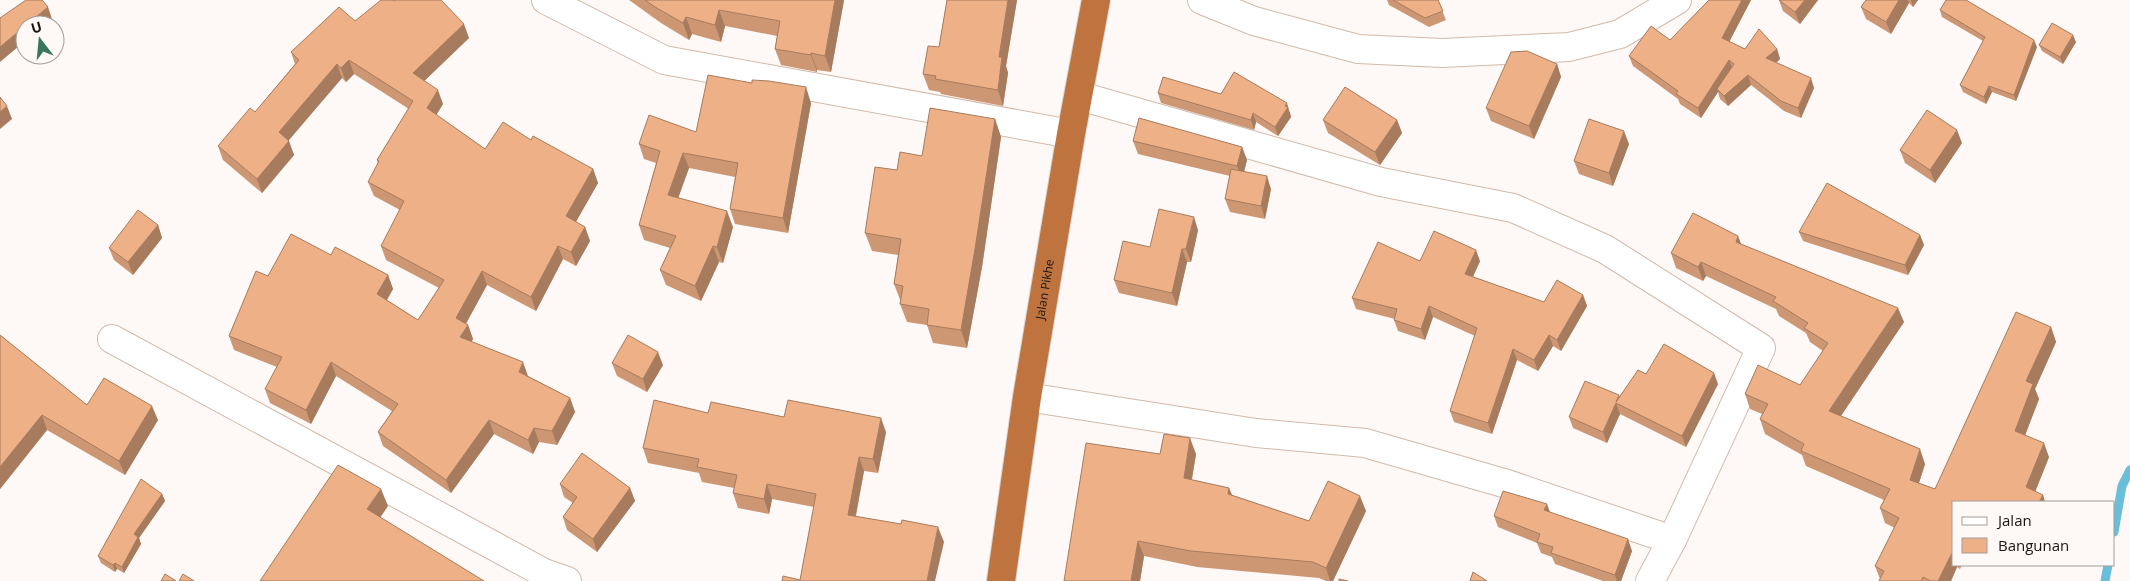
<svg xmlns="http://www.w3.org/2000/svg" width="2130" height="581" viewBox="0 0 2130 581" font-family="'Open Sans',sans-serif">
<rect width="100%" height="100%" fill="#fef9f6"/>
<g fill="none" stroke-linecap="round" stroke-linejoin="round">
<g stroke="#69bed9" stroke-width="9">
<path d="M2114,532L2122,486L2130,470"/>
<path d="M2105,581L2108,565"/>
</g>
<g stroke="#d1baac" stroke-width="30">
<g id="minor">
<path d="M546,0L664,60L1071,134"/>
<path d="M1202,0L1254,21L1358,49L1442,53L1569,47L1620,34L1677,0"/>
<path d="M1080,96L1381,182L1513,208L1605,249L1761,348L1672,540L1650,581"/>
<path d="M112,339L544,573L567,581"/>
<path d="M1027,397L1256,433L1365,443L1507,484L1672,540"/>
</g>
</g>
<g stroke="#d6d5d4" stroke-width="30">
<g id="highway">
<path id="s1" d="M1001,581L1027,397L1071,134L1096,0"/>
</g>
</g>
<use href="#minor" stroke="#fff" stroke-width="28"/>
<use href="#highway" stroke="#bf7440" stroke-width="28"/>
</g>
<g fill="#cd9774">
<path d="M629,0H844L831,72L817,70V72L781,65L775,49L777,36L725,26L721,42L692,34L689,40L661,23Z"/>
<path d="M947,0H1017L1006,66L1008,73L1003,106L941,94L940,92L929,90L923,74L939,47Z"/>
<path d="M1387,0H1438L1446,20L1429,27L1389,5Z"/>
<path d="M1709,0H1751L1729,42L1745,49H1777L1780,59L1776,63L1814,88L1801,118L1784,111L1751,85L1728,106L1720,99L1718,92L1701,118L1680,104L1678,99L1633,66L1629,56L1670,40Z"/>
<path d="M1779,0H1818L1800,24L1783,11Z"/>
<path d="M1866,0H1918L1913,7L1909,3L1891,34L1866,19L1861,7Z"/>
<path d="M394,1L469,38L424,81L443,104L436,115L485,149L531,140L593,169L598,183L576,222L585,227L590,241L576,266L563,259L536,311L487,285L466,324L468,325L473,339L471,342L528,376L570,398L575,412L557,445L539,442L533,454L494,434L451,493L383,446L378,432L392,411L336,376L311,424L270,403L265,389L277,367L234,350L229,336L268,276L331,255L388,275L393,289L387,300L418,320L439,288L386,260L381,246L400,210L374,196L368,182L378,164L377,160L409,109L354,74L346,82L342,78L288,140L294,155L262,193L223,160L218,146L255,112L295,64L291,52L355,21Z"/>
<path d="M1940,10L2037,47L2016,101L1992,92L1986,104L1963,92L1960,85L1983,41L1942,17Z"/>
<path d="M2076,42L2063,64L2042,51L2039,45Z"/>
<path d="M1557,64L1561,77L1534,139L1491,121L1486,108Z"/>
<path d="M1158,93L1221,94L1290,112V113L1291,117L1278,136L1256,122L1254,130L1161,103Z"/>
<path d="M811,103L788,233L735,224L730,209L735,177L689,168L678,197L733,227L723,263L719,262L701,301L666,285L660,270L670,248L644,240L639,225L656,163L644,159L639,144L696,132Z"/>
<path d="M995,119L1001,137L982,267L967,348L933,343L927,325L907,322L900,304L901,302L894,284L898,255L872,251L865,233L897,170L922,156Z"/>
<path d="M1323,120H1397L1402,133L1380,165L1328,133Z"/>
<path d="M1133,141L1242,147L1247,160L1244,172L1271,189L1265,219L1230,212L1225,199L1230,176L1138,154Z"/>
<path d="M1962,143L1935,183L1905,163L1900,150Z"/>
<path d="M1629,144L1613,186L1579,174L1574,161Z"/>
<path d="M158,225L162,238L133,275L114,260L109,248Z"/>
<path d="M1198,230L1191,262H1187L1177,306L1119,293L1114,280L1150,247Z"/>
<path d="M1799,232L1920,235L1924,245L1908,275L1803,241Z"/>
<path d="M1741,244L1904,322L1841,416L1925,464L1919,483L1935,489L2051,327L2056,342L2035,389L2039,399L2025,435L2049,457L2035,492L2043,495L2045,502H1954V565H1962L1960,569L1957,567L1951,581H1879L1880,579L1875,566L1895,528L1885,523L1880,508L1884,500L1806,466L1802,455L1765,434L1760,419L1762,414L1750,409L1745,394L1800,385L1823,351L1810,342L1806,333L1779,316L1776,309L1706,276L1703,281L1676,268L1671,253Z"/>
<path d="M1420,261H1480L1473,277L1544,302L1583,295L1587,306L1561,351L1553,346L1538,371L1517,360L1492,434L1454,422L1450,411L1475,336L1433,317L1425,340L1398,331L1394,320L1395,319L1356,309L1352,298Z"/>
<path d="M0,335L87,405L158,420L125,475L47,430L0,489Z"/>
<path d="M612,363L663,365L647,392L617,376Z"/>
<path d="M1646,374L1718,384L1686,447L1620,414L1607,443L1573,428L1569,417L1619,395L1620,397Z"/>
<path d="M708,413L784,417L886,432L878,473L864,471L856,516L944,542L800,580L814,507L772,499L769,514L738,508L733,493L734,488L702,482L699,473L648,463L643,448Z"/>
<path d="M1160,454H1196L1192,480L1229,488L1232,495L1309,521L1366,511L1333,581H1326L1319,578L1197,567L1144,556L1140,581H1064Z"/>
<path d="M560,484L630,488L635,501L597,552L567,530L563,517L573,503L564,497Z"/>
<path d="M162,494L165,501L139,538L141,544L124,573L117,569L115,572L101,563L98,556Z"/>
<path d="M1550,512L1632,551L1621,581H1603L1555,564L1552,557L1541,553L1537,543L1498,527L1494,516Z"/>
</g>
<g fill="#a77b5e">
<path d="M835,0H844L831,72L825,56Z"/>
<path d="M1008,0H1017L1006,66L1008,73L1003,106L998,90L999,57Z"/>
<path d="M1742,0H1751L1726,48L1722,38Z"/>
<path d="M1805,0H1818L1800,24L1795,12Z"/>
<path d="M1899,0H1908L1909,3L1891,34L1886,22Z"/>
<path d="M1911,0H1918L1913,7Z"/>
<path d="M48,7L52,19L44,25H26Z"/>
<path d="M719,10L725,26L721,42L715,25Z"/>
<path d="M686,17L692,34L689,40L683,23Z"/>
<path d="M464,24L469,38L418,87L413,73Z"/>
<path d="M25,26V41L0,62V47Z"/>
<path d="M2073,35L2076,42L2063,64L2060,57Z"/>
<path d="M2034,40L2037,47L2016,101L2014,95Z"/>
<path d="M1777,49L1780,59L1770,68L1766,58Z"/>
<path d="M811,53L817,70V72L811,55Z"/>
<path d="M349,60L354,74L346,82L341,68Z"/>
<path d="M1729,60L1733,70L1717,89L1718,92L1701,118L1698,108Z"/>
<path d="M337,64L342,78L284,146L279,132Z"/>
<path d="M1557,64L1561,77L1534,139L1529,126Z"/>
<path d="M1748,75L1751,85L1728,106L1724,96Z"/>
<path d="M1811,78L1814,88L1801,118L1798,108Z"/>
<path d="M1989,86L1992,92L1986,104L1984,97Z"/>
<path d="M806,87L811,103L788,233L783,218Z"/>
<path d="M438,90L443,104L432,122L427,108Z"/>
<path d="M1287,103L1291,117L1278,136L1275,127Z"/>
<path d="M7,106L12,119L0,129V112Z"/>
<path d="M1253,113L1256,122L1254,130L1251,120Z"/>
<path d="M995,119L1001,137L982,267L967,348L961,330Z"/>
<path d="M1397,120L1402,133L1380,165L1375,152Z"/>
<path d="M1957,130L1962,143L1935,183L1930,170Z"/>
<path d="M1624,131L1629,144L1613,186L1609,173Z"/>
<path d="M289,141L294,155L262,193L257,179Z"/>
<path d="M1242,147L1247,160L1242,179L1237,166Z"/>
<path d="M683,153L689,168L674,210L668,195Z"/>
<path d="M593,169L598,183L571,230L566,216Z"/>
<path d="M1267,176L1271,189L1265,219L1261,206Z"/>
<path d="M727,211L733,227L723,263L717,247Z"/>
<path d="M1194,217L1198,230L1191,262L1186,249Z"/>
<path d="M158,225L162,238L133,275L128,262Z"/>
<path d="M585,227L590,241L576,266L571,252Z"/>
<path d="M1920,235L1924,245L1908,275L1905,265Z"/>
<path d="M1738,236L1744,251L1736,242Z"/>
<path d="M558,246L563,259L536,311L531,297Z"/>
<path d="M713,246L719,262L701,301L695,286Z"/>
<path d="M1182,249L1187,262L1177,306L1172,293Z"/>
<path d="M1476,250L1480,261L1469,285L1465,274Z"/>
<path d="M1701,262L1706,276L1703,281L1698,267Z"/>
<path d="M482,271L487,285L461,332L456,318Z"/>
<path d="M388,275L393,289L382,308L377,294Z"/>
<path d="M1583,295L1587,306L1561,351L1557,340Z"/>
<path d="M1429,306L1433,317L1425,340L1421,329Z"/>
<path d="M1898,308L1904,322L1834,426L1829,411Z"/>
<path d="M468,325L473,339L465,351L460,337Z"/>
<path d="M2051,327L2056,342L2035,389L2039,399L2021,446L2015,431L2026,381Z"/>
<path d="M1549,335L1553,346L1538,371L1534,360Z"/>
<path d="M1513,349L1517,360L1492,434L1488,423Z"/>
<path d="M658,352L663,365L647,392L643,379Z"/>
<path d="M331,362L336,376L311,424L306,410Z"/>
<path d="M523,362L528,376L519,372Z"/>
<path d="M1714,373L1718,384L1686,447L1682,436Z"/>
<path d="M570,398L575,412L557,445L552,431Z"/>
<path d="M1616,403L1620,414L1607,443L1603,432Z"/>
<path d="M152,406L158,420L125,475L119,461Z"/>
<path d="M42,415L47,430L0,489V467Z"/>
<path d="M881,418L886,432L878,473L873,459Z"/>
<path d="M489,420L494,434L451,493L446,480Z"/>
<path d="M534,428L539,442L533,454L528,440Z"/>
<path d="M1190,438L1196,454L1189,494L1184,478Z"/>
<path d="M2044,443L2049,457L2031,502L2026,487Z"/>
<path d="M1920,449L1925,464L1915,495L1910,480Z"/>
<path d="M859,457L864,471L853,529L848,515Z"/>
<path d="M767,484L772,499L769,514L764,499Z"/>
<path d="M630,488L635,501L597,552L593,539Z"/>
<path d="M1229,488L1235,503L1228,494Z"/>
<path d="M381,489L388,506L374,527L367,509Z"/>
<path d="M162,494L165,501L139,538L141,544L124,573L122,567L134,534Z"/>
<path d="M2043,495L2045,502H2039Z"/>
<path d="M1360,496L1366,511L1333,581H1330L1326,568Z"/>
<path d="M1547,504L1551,515L1544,510Z"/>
<path d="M938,527L944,542L935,581H927Z"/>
<path d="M1628,539L1632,551L1621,581H1617L1615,575Z"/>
<path d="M1138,541L1144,556L1140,581H1131Z"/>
<path d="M1952,553L1954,557V565H1957V567L1951,581H1938Z"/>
<path d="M115,563L117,569L115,572L113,565Z"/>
</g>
<g fill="#eeb087" stroke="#a77b5e">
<path d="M26,0H42L48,7L26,25H25V26L0,47V18Z"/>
<path d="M381,0H393L394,1L396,0H441L464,24L413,73L438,90L427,108L485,149L503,122L531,140L533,136L593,169L566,216L585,227L571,252L558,246L531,297L482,271L456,318L468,325L460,337L523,362L519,372L570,398L552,431L534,428L528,440L489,420L446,480L378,432L398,404L331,362L306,410L265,389L282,357L229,336L256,271L268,276L291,234L331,255L335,247L388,275L377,294L418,320L444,280L381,246L404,201L368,182L379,161L377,160L413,101L349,60L341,68L337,64L279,132L289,141L257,179L218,146L250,108L255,112L299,60L291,52L339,7L355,21Z"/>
<path d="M645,0H835L825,56L811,53V55L775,49L780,21L719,10L715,25L686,17L683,23L655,7Z"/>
<path d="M947,0H1008L999,57H1002L998,90L935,79L936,76L923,74L928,46L939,47Z"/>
<path d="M1393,0H1438L1443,11L1425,18Z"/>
<path d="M1709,0H1742L1722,38L1745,49L1759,29L1777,49L1766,58L1811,78L1798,108L1781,101L1748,75L1724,96L1717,89L1734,64L1729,60L1698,108L1676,94L1678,91L1629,56L1651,26L1670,40Z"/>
<path d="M1779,0H1805L1795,12Z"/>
<path d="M1866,0H1899L1886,22L1861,7Z"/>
<path d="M1946,0H1966L2034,40L2014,95L1989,86L1984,97L1960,85L1985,37L1940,10Z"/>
<path d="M2052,23L2073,35L2060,57L2039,45Z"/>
<path d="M1527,51L1557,64L1529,126L1486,108L1511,52Z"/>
<path d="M1234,72L1287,103L1285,106L1288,107L1275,127L1253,113L1251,120L1158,93L1163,77L1221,94Z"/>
<path d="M708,75L752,83V80L769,81L806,87L783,218L730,209L738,163L683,153L668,195L727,211L717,247L713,246L695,286L660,270L676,236L639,225L660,151L639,144L649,115L696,132Z"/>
<path d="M1345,87L1397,120L1375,152L1323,120Z"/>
<path d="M0,97L7,106L0,112Z"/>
<path d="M930,108L995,119L975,249L961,330L927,325L929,309L900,304L903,286L894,284L901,239L865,233L875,167L897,170L900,152L922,156Z"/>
<path d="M1927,110L1957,130L1930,170L1900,150Z"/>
<path d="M1139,118L1242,147L1237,166L1133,141Z"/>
<path d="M1589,119L1624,131L1609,173L1574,161Z"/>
<path d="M1231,169L1267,176L1261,206L1225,199Z"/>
<path d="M1827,183L1920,235L1905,265L1799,232Z"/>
<path d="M1159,209L1194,217L1186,249H1182L1172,293L1114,280L1123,241L1150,247Z"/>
<path d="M138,210L158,225L128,262L109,248Z"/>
<path d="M1693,213L1738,236L1736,242L1898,308L1829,411L1920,449L1910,480L1935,489L2016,312L2051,327L2026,381L2033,384L2015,431L2044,443L2026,487L2043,495L2039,502H1954V553H1952L1938,581H1931L1923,577L1921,581H1879L1884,571L1875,566L1899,518L1880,508L1890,489L1801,451L1804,444L1760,419L1768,404L1745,394L1758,365L1800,385L1828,343L1804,328L1808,323L1773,301L1776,297L1701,262L1698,267L1671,253Z"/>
<path d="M1434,231L1476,250L1465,274L1544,302L1557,280L1583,295L1557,340L1549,335L1534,360L1513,349L1488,423L1450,411L1477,328L1429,306L1421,329L1394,320L1397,309L1352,298L1378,242L1420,261Z"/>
<path d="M0,335L87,405L104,378L152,406L119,461L42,415L0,467Z"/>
<path d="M628,335L658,352L643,379L612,363Z"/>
<path d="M1664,344L1714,373L1682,436L1616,403L1603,432L1569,417L1585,381L1619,395L1616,402L1638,370L1646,374Z"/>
<path d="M654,400L708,413L711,402L784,417L788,400L881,418L873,459L859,457L848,515L901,524L902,520L938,527L927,581H782L783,576L800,580L816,494L767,484L764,499L733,493L737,475L697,467L699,459L643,448Z"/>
<path d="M1164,434L1190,438L1184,478L1229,488L1228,494L1309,521L1328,481L1360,496L1326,568L1313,562L1191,551L1138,541L1131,581H1064L1086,443L1160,454Z"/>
<path d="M582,453L630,488L593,539L563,517L577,497L560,484Z"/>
<path d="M338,465L381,489L367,509L484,581H260Z"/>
<path d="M141,479L162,494L134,534L138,537L122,567L115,563L113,565L98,556Z"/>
<path d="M1503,491L1547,504L1544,510L1628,539L1615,575L1551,553L1553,547L1537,542L1540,534L1494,516Z"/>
<path d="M1473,572L1487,581H1470Z"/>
<path d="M165,574L176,581H161Z"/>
<path d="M183,574L194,581H179Z"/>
<path d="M1339,579L1348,581H1339Z"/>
</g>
<g text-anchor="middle" stroke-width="4" stroke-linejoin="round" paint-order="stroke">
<g font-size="12" fill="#1c140f" stroke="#fef9f6">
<text dy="4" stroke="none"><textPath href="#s1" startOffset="295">Jalan Pikhe</textPath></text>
</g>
</g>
<rect x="1952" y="501" width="162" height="65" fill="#fef9f6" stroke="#a49d9a"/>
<rect x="1962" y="517" width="25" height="8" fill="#ffffff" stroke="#a49d9a"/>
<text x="1998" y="526" font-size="15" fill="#1c140f">Jalan</text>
<rect x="1962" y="538" width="25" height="15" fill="#eeb087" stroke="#a49d9a"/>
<text x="1998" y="551" font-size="15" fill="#1c140f">Bangunan</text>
<g transform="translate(40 40) rotate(344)"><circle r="24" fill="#fef9f6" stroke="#a49d9a"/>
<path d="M0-4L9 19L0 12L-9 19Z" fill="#3a755f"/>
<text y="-8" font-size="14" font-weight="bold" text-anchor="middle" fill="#1c140f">U</text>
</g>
</svg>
